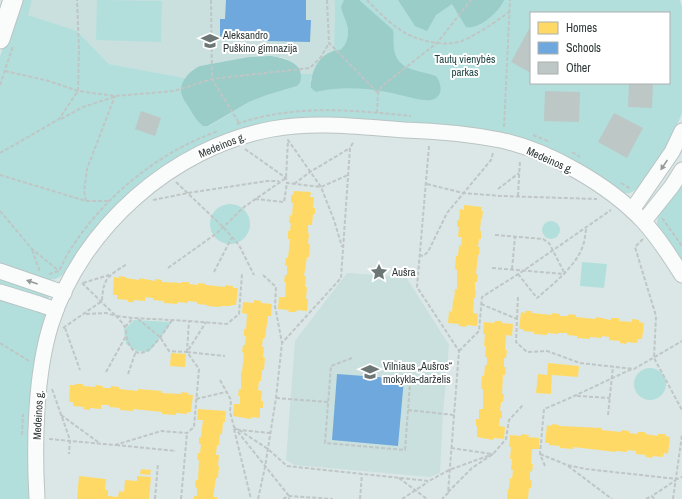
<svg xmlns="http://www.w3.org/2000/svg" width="682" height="499" viewBox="0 0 682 499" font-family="'Archivo Narrow',sans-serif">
<rect width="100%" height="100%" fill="#dbe7e6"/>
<g fill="#c9e0de">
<path d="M32,0H335L334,51L330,52L315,68L313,74H301L296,65L285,58L270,56L249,57L193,69L185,78L109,64L77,31L27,15Z"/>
<path d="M347,273L406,277L449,345L443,414L440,473L430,477L295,465L286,460L295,341Z"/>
</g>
<g fill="#b2dfdc" fill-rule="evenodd">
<path d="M19,0H32L28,15L77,31L109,64L185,78L182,87L203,126H209L249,102L267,95L297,86L300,83L301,74H313L310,80L316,92L330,89L334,51L335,0H680L682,7V113C673,137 662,155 647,175C643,181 638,190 630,193C625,194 620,192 615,191L556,155L351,120L212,141L89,238L67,270L61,276L56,279L49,280L0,265V56ZM531,13H669V83H531Z"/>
<path d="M97,0L162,1L161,42L96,40Z"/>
<path d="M682,177V265L657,226C657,208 672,192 682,177Z"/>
<circle cx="230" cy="224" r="20"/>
<circle cx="551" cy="230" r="9"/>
<path d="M582,262L607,264L604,288L580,286Z"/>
<path d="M0,277L48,293L49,298L46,299L0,284Z"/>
<path d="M0,297L43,312L46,315L47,319L32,499H0Z"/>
<path d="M134,320L172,322L149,352L137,351L126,344L124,330Z"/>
<circle cx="650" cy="384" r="16"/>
</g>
<g fill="#9accc8">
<path d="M344,0H359L393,30C394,37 393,43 394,49C397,71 419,70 436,76C442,84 444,97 431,100C425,102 401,95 392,93C367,88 342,86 316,92L311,88C310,75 317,57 331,52C333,50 337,51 340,50C345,47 348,39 348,34C349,23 343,17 341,7Z"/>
<path d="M398,0H504C499,12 479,30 466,27L452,4L436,15L427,31L415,26Z"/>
<path d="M270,56C285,58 306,63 300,83L297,86L267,95L249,102L208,126H203C197,121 194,116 190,109C187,104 182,98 181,92C180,81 190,70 200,66L249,57Z"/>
</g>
<g fill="#ffd966">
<path d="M294,191L311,192L310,197H314L313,208H315V214H313L312,225H308V233H309L308,244H310L309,257H307L304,276H306L305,287H307L306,299H308L307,311L297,310L296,312H288L289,310L278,309L279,297H285L286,282H284L285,275H287V266L285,265L286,258H288L290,239H288V231H290L291,223H289L290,215L292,216L293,203H291V195H293Z"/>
<path d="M464,205L482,207L481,211H483L482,219H481L480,231H481V239H479L478,247H480L479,255H478L476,274H478L477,282H475V291H476L475,298H474L473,313L478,314L477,326L467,325L466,327L459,326V324L448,323L449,311L452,312L453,300H454L455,289H457V270L455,269L456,256H458L459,245L461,246L462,237H458L459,227H457V220H459L460,209L464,210Z"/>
<path d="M119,276L126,277V278L139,280V278L155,281V279L162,280V282L182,283V282H189V284L198,285V283L206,284V285L225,287V285L233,286V288H238L236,305H231V306H221L220,307L207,306V305L197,304V302L188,301V303L177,302V304L164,303V301L153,300V298L145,297V301L134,300V302H128V300L117,299V295H113L114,277L119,278Z"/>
<path d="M254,300L261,301V303L272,304L271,316H268L265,338H263L262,347H264L263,357L265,358L264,370H262L261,381H259L258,390L262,391L261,401H263V408H260V418L251,417V419L233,416L234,404H240V396H238L239,389H241V372H242L244,353L242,352L243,345H245L246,336H244V329H246L247,314L242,313L243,302L254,303Z"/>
<path d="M525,311H532V313L552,315V313L560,314V316H568L569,314L576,315V317L595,319L596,317L611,320V318H619V321L632,322V319L639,320V322L644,323L642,339H638L637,343L627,342L626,344L620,343V341L609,340V337L602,336V338L590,337V339L577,338V336L567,335V333H558V334L548,333L547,335L534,334V332L523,331V329H519L521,312L525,313Z"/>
<path d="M495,321H502V323L513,324L512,336L506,335L505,350H507L506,358H504V367H506L505,375H503L502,394H504L503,402H501L500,411H502V418H500L499,426L505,427L504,439L493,438V440L477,437V426H476V419H479V409H483V389H481L482,376H484L485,365H487V357H485L486,346H484L485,334H483L484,322L494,323Z"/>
<path d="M171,353L186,354L185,367L170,366Z"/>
<path d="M548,363L579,366L578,377L552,375L551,394L536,393L538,374L547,375Z"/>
<path d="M75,384H83V386L95,387L96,385L103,386V388H111V386L119,387V389L138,391V389L162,391V393L181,394V392L189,393L188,395H193L191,412H187V414L176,413V415L162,414V412L133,409V411L120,410V408L109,407V405H101V409L90,408V410L83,409L84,407L73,406V402H69L70,385H75Z"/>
<path d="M198,409L226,411L225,422H223L222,435L220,434L219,445H217L216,455H219L218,466H219L218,478H216L213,497H217V499H194V496H197V488L195,487L196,480H198L199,460H197L198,453H200L201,444H199V437H201L203,420H197Z"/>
<path d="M552,424L559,425V426L602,428L601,430L621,432V430L629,431V433L637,434L638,432H645V434L658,436V434H666L665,436L670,437L668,454L664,453L663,457L653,456L652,458L646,457V455L636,454V451L627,450V452L616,451V452L573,447V449L560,448V446L549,445V443H545L547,425L551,426Z"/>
<path d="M521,434L529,435L528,437L539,438V449H532L531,464H533L532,472L530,471V480L532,481L531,488H529L528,499H507L508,489H509L510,478L512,479L513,470H511L512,459H510L511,447H509L510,435L521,436Z"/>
<path d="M141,469L151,470L150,475L140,474Z"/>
<path d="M79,476L106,479L105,490H108V496L118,497L119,491L124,492L125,480L137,481V476L151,477L149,499H77Z"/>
</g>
<g fill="#6fa8dc">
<path d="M226,0H306V20H311L310,42L220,40V19H225Z"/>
<path d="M337,374L404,379L398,446L332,440Z"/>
</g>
<g fill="#bcc7c6">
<path d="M529,29L531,31V73L511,62Z"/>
<path d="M629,83H653L652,108L628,107Z"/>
<path d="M545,91L580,92L579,122L544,121Z"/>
<path d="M141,111L161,118L155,136L135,129Z"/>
<path d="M614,113L643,128L627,158L598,142Z"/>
</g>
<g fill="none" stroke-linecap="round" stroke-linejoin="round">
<g stroke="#b9c4c3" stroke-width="17">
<g id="minor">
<path d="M632,210L672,152L682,131"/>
<path d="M644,221L672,186L682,170"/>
<path d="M0,271L64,293"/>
<path d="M0,292L39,304L56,310"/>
<path d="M37,499C34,446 35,375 51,324C81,228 173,147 272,129C316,121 361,127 405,130C437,131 469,134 500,140C548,150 609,185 643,221C658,237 670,256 682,275"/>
</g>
</g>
<g stroke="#b9c4c3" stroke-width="21">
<path id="major" d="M0,39L13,0"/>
</g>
<g stroke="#bfc6c5" stroke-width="2" stroke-dasharray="4 2" stroke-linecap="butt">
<path d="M211,0L212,79L239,123"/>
<path d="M327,0L329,43L378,93"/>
<path d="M367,0C377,10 387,21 399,29C415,41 446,48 464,40C480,33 495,22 509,12"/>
<path d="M5,71L49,81L78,91L115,96L174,91L212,79L310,68L321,57L329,43"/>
<path d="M0,85L13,46"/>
<path d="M377,113L378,93L382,86L437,43L471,0"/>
<path d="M61,119L83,107L114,97"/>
<path d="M237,124C294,104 352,110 411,116"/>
<path d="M504,127L510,0"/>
<path d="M533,135L550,142"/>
<path d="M429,146L417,287L459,351L448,493L442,499"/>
<path d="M245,149L286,178L287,183L321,187L348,175"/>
<path d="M572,152L580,157"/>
<path d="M0,153L59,119L78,91L79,50L77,0"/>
<path d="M0,175L86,201H110"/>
<path d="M176,182L223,227L239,245L254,275"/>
<path d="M621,183L631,189"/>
<path d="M294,184L310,172L350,148"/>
<path d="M427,184L463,193L501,196L597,199"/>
<path d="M498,189L519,173"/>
<path d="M518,196L520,160"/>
<path d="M255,199L284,202L287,183"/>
<path d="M153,200L188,193L267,181H279"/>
<path d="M86,201L84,191L87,169L115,96"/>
<path d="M0,211L32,249L59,271"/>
<path d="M662,218L682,246"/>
<path d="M495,235L543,239L549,243L565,274"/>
<path d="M643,239L635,247L656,316L654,358L682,410"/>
<path d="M32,250L40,272"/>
<path d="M419,255L423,256L428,252L447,213L491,160L493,153"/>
<path d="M168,268L217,233L244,207L286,178L288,140L321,187L334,220L342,247"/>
<path d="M492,268L565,274"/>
<path d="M512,269L515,237"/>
<path d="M214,272L232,237"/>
<path d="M49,274L59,271C63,263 67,254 72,247C106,195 159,152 218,131"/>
<path d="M518,274L537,298C553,284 579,264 584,242C585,237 586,232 586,227"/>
<path d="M263,275L276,287L275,306L282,343"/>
<path d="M82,283L116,316L133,318L189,321L227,324L239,314L242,274"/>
<path d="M83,283L109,275"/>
<path d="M481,304L517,319L516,342L527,352L547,351L580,363L634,369L682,341"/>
<path d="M86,314L106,313L116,316C119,319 124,324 125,328C127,333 126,339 129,344C142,370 164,332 172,320"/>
<path d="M138,319L160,337L169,351L187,352L206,322"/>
<path d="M517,319L518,296"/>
<path d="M125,327L133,318"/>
<path d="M63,328L102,301C103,278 108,276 127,264"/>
<path d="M65,328L80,370"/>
<path d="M0,343L29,361"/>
<path d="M459,351L479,331L482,297L523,271L611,210"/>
<path d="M187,352L225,356"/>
<path d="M352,358L331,366L325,443L405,450L411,370L393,360"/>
<path d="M106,372L126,336"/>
<path d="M128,374L136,351"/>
<path d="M220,380L231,400L230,412L234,427L239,430L270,433"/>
<path d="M52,389L70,440L69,454"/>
<path d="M577,396L610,398"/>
<path d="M276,398L328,402"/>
<path d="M196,399L226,392"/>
<path d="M408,410L454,415"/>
<path d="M61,415L98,442"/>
<path d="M608,415L613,366"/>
<path d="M234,427L289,496V499"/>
<path d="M234,429L251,499"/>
<path d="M239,430L268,449L287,466L429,481L449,470L493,454"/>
<path d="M22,435L23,414"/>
<path d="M49,439L115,445L161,431L187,433L194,427L199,369L187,352L189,321"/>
<path d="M116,445L176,451"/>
<path d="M451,448L492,454"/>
<path d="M540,454L567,465L586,469L677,479L682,477"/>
<path d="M545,466L540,454L544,409C574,397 603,382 632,369"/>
<path d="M568,466L612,499"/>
<path d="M399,478L427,499"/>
<path d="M448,492L472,468L493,454L506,439L509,420L523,405"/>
<path d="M155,499L158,463"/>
<path d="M181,499L187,433"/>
<path d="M258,499L265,467L276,398L282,343L341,278L350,148L354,141"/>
<path d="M283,499L289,496L333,499"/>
<path d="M360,499L362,474"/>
<path d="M402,499L428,482"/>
<path d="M646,499L652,496"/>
<path d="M654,499L652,496L676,480"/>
<path d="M673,499L682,435"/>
</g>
<use href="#minor" stroke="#fafbfb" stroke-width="15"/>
<use href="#major" stroke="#fafbfb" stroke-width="19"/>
</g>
<defs><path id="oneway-solid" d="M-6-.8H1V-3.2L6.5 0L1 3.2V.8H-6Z"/></defs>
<g fill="#949a9a">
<use href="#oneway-solid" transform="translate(664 165) rotate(124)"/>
<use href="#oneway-solid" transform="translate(32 282) rotate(-161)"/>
</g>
<defs>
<g id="school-bare" transform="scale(1.38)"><path d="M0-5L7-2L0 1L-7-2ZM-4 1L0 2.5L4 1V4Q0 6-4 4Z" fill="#6b7675" stroke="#fff" stroke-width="2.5" paint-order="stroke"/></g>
<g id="sight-bare" transform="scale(1.38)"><path d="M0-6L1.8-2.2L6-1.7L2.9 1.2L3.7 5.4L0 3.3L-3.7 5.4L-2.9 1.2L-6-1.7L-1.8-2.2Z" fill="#6b7675" stroke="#fff" stroke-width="2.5" paint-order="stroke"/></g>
</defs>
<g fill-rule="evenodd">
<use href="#school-bare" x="210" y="41"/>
<use href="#sight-bare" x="379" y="272"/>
<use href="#school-bare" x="370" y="372"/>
</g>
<g text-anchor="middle" stroke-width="4" stroke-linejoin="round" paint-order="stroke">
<g font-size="11" fill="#2f3938" stroke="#fff" text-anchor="start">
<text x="223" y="39">Aleksandro<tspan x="223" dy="13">Puškino gimnazija</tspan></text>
<text x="392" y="276">Aušra</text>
<text x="383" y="370">Vilniaus „Aušros“<tspan x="383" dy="13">mokykla-darželis</tspan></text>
</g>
<g font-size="11" fill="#1f4543" stroke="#fff">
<text x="465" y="63">Tautų vienybės<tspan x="465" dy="13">parkas</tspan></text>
</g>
<g font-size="11" fill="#2f3938" stroke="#fff">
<text transform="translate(222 145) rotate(-22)" y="4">Medeinos g.</text>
<text transform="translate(550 160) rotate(24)" y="4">Medeinos g.</text>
<text transform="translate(38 415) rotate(-87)" y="4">Medeinos g.</text>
</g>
</g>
<rect x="530" y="12" width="140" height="72" fill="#ffffff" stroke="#acb0af"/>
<rect x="538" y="22" width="20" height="12" fill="#ffd966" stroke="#acb0af"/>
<text x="566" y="32" font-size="12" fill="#2f3938">Homes</text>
<rect x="538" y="42" width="20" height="12" fill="#6fa8dc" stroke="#acb0af"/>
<text x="566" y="52" font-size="12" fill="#2f3938">Schools</text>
<rect x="538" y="62" width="20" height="12" fill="#bcc7c6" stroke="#acb0af"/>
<text x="566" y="72" font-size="12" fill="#2f3938">Other</text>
</svg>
